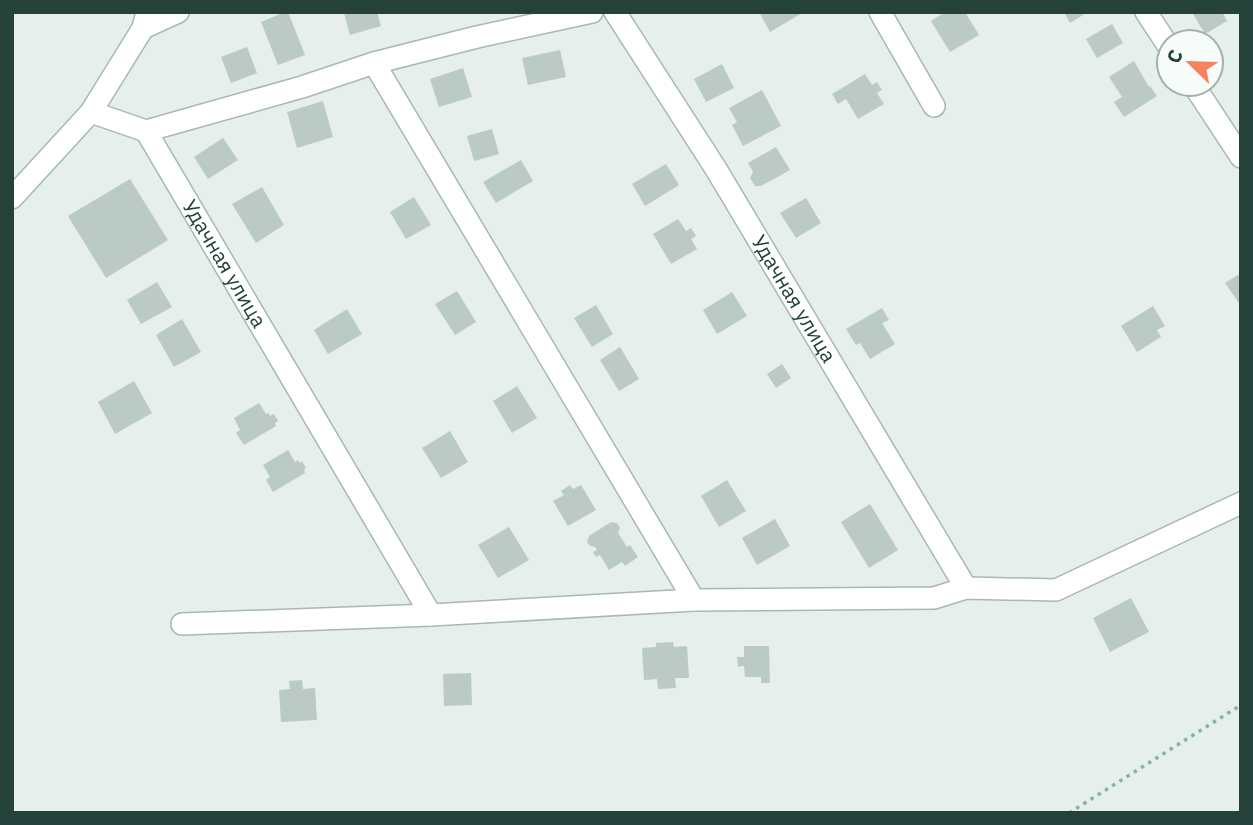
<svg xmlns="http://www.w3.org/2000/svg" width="1253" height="825" viewBox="0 0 1253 825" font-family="'IBM Plex Sans',sans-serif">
<rect width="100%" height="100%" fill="#e6efeb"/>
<g fill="#bbcac4">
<path d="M285,12H288L305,55L278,65L261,22Z"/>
<path d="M346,12H377L381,26L350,35L344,13Z"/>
<path d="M759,12H804L770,32Z"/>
<path d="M945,12H965L979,35L950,52L931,21Z"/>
<path d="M1064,12H1088L1070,23Z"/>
<path d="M1195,12H1222L1227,21L1205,34L1193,14Z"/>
<path d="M1112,24L1123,43L1097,58L1086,39Z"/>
<path d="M247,47L257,73L231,83L221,57Z"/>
<path d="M560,50L566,77L528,85L522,58Z"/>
<path d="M1134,61L1149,87L1150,86L1157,96L1124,117L1114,102L1122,97L1109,77Z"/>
<path d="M722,64L734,88L706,102L694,79Z"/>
<path d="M463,68L472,97L439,107L430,79Z"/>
<path d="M865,74L872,85L877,82L882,90L877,93L884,104L858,119L846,99L838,104L832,94Z"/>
<path d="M762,90L781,126L743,146L732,125L737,122L729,108Z"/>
<path d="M323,101L333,137L297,148L287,112Z"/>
<path d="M492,129L499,154L474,161L467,136Z"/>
<path d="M223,138L238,160L208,179L194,157Z"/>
<path d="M776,147L790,170L761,186H755L750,178L753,172L748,163Z"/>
<path d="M521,160L533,181L496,203L483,182Z"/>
<path d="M666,164L679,185L645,206L632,184Z"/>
<path d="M130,179L168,240L106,278L68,216Z"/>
<path d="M262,187L284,225L256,243L232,204Z"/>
<path d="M414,197L431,225L406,239L390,212Z"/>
<path d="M806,198L821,223L796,238L780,213Z"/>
<path d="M678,219L686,231L691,228L696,236L691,239L697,249L671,264L653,234Z"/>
<path d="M1241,273V306L1225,283Z"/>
<path d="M157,282L172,307L141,324L127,300Z"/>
<path d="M457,291L476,322L455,335L435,304Z"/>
<path d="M732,292L747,316L717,334L703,310Z"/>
<path d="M596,305L613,334L592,347L574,318Z"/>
<path d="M1153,306L1165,326L1157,330L1161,337L1137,352L1121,326Z"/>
<path d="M882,308L889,320L882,323L895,344L870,359L860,343L856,345L846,329Z"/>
<path d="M347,309L362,334L328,354L314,330Z"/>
<path d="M182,319L201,352L174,367L156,335Z"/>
<path d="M620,347L639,379L619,391L600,360Z"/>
<path d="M782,364L791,378L776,388L767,374Z"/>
<path d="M134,381L152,413L115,434L98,402Z"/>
<path d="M517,386L537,418L512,433L493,401Z"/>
<path d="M259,403L266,414L269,413L270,416L274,414L278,421L275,423L276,426L244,445L236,433L240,430L234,418Z"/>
<path d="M450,431L468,462L441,478L422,448Z"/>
<path d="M288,450L295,462L298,460L300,463L302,461L306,468L304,470L305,473L273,492L266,480L270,477L263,465Z"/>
<path d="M727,480L746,511L719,527L701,496Z"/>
<path d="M570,485L573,489L581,485L596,510L568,526L553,501L564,495L561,491Z"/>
<path d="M870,504L898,550L869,568L841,522Z"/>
<path d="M775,519L790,546L757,565L742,538Z"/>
<path d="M611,522L617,523L620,528L618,533L627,547L630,545L638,557L625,566L622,562L609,570L600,555L596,557L593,552L597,550L595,547L590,546L587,542L589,536Z"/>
<path d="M509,527L529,560L498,578L478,545Z"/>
<path d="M1131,598L1149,632L1110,652L1093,618Z"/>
<path d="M673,642L674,647L687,646L689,678H675L676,688L658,689L657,679L644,680L642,648L656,647V643Z"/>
<path d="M744,646H769L770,683H761V677H745L744,666L738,667L737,657H744Z"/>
<path d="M471,673L472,705L444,706L443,674Z"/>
<path d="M302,680L303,689L315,688L317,720L281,722L279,690L290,689L289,681Z"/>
</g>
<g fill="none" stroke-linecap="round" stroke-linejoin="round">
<g stroke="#a8b8b2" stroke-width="24">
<g id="street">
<path id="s1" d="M615,12L716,169L966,588"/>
<path d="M880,12L934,106"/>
<path d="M1146,12L1169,47"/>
<path d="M143,28L178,12"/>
<path d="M374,63L694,600"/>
<path d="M1193,84L1241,157"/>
<path d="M91,112L146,131L302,87L374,63L477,37L592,12"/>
<path id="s2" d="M146,131L431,615"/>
<path d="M182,624L431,615L694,600L934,598L966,588L1056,590L1241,503"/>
</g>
</g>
<g stroke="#a4bbb3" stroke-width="24">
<path id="secondary" d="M12,198L91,112L143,28L147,12"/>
</g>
<path stroke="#86b3a5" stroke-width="3.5" stroke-dasharray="3.5 5" stroke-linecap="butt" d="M1069,813L1241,705"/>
<use href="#street" stroke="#fff" stroke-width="21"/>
<use href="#secondary" stroke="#fff" stroke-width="21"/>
</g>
<g text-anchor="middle" stroke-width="5" stroke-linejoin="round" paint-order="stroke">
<g font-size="21" fill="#24423a" stroke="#f7fbf9">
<text dy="7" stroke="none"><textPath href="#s2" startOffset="154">Удачная улица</textPath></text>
<text dy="7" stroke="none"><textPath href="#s1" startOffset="338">Удачная улица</textPath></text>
</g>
</g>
<rect width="1253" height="825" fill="none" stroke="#24423a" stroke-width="28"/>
<g transform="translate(1190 63) rotate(293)"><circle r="33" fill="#f7fbf9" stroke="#a3b1ad" stroke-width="2"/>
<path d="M0-5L12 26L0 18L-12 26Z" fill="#f4845f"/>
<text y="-10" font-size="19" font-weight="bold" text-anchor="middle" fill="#24423a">С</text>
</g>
</svg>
